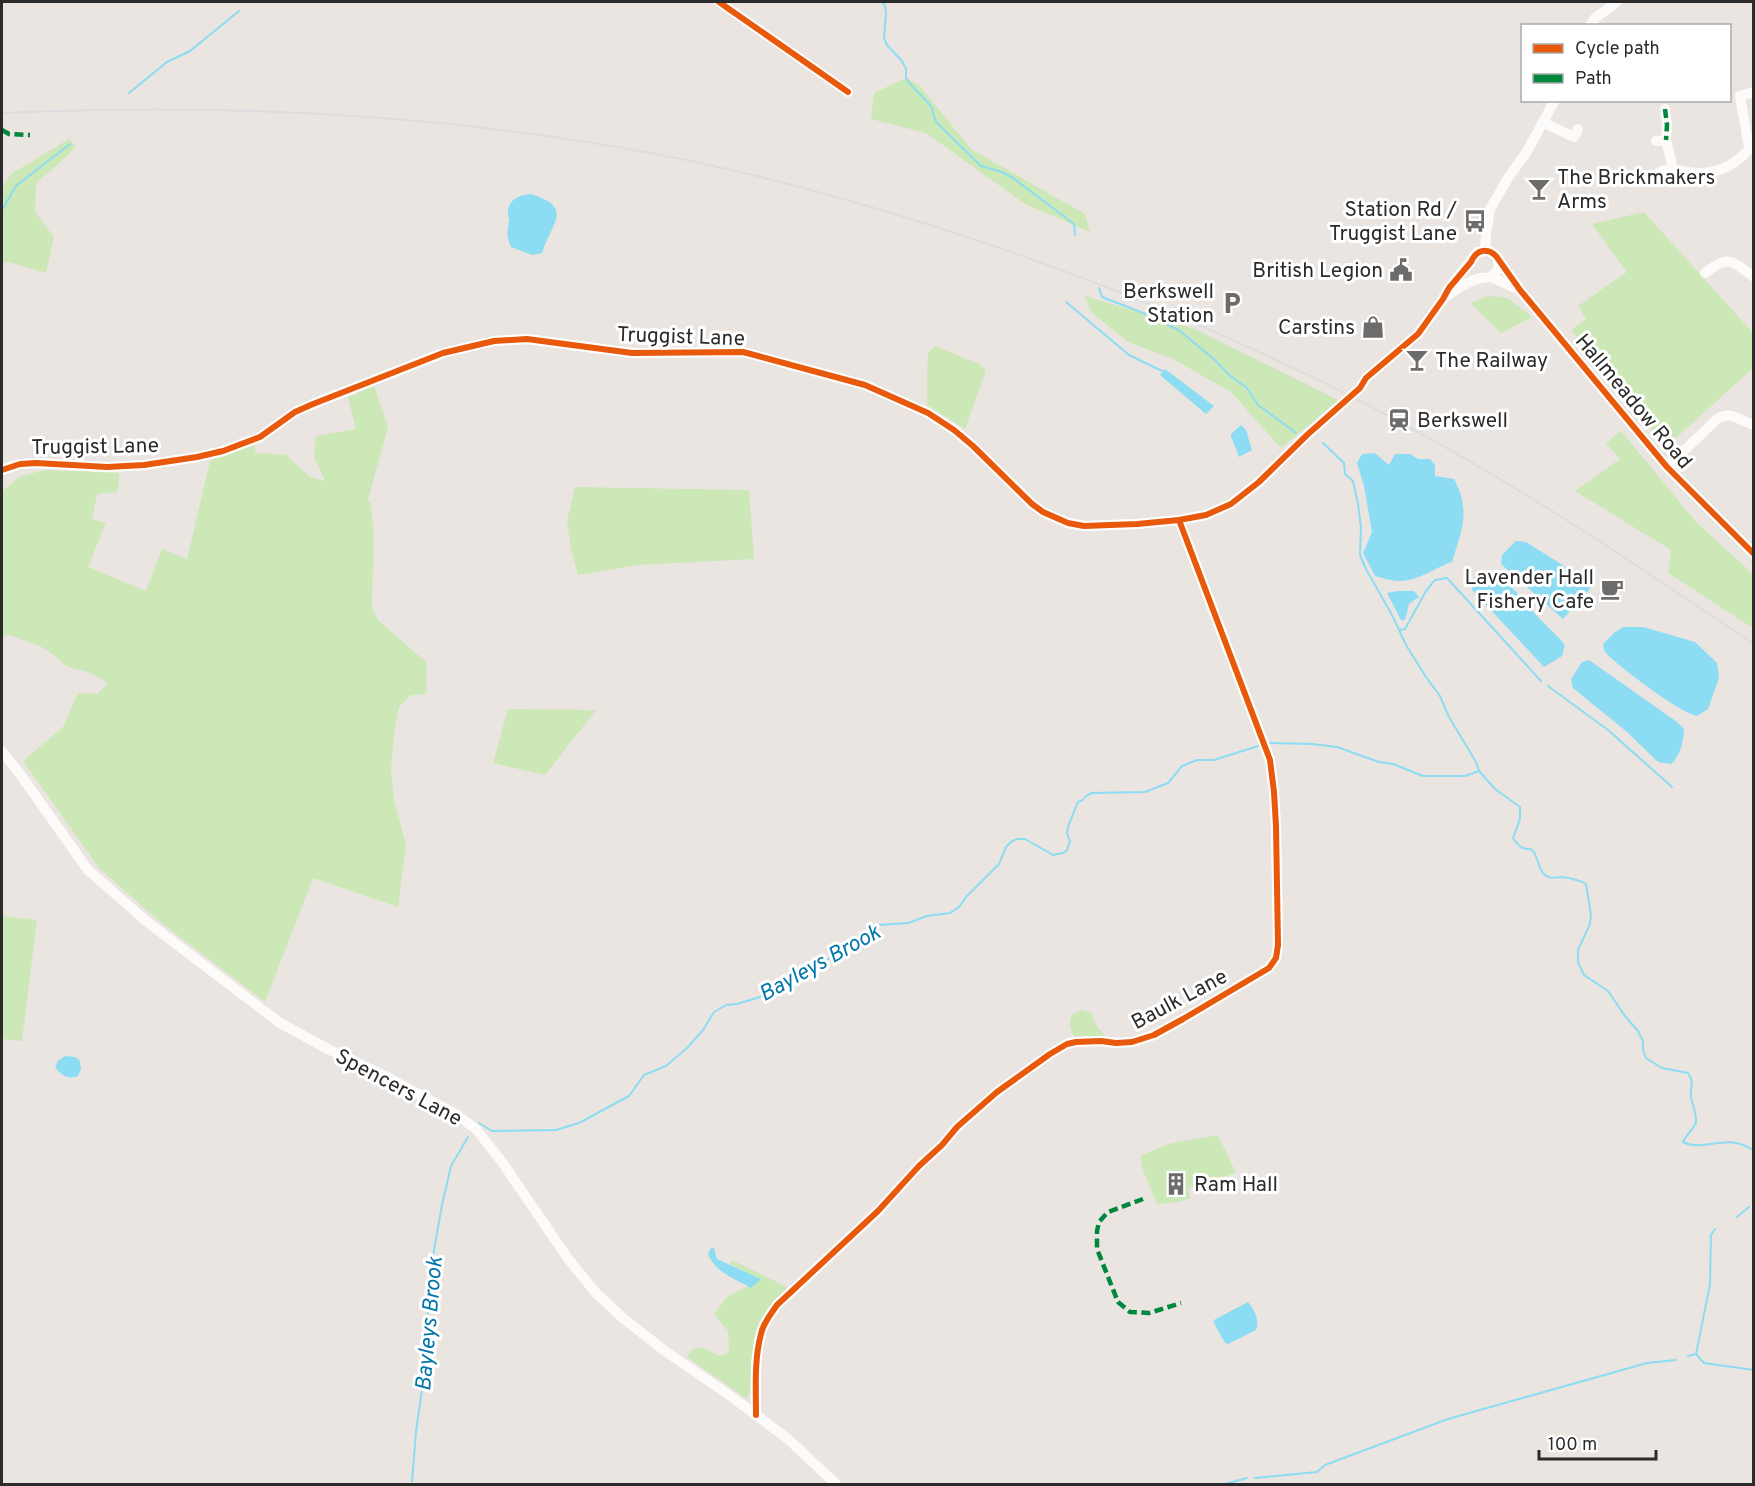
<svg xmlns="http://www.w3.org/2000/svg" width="1755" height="1486" viewBox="0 0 1755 1486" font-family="Overpass,sans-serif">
<rect width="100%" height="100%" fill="#eae5e0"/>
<g fill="#cce8b6">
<path d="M906,78L920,86L971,149L1085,214L1090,232L1025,204L926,133L871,119L874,93Z"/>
<path d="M69,139L76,146L66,157L36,183L35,212L54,237L46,273L9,262L2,264V187L11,174Z"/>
<path d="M1644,212L1753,333V368L1666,447L1571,330L1586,319L1578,306L1627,272L1592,224Z"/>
<path d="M1085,296L1195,329L1338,400L1309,425L1281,448L1231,392L1173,359L1128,342L1091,312Z"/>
<path d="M1488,296L1508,298L1532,317L1501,333L1470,303Z"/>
<path d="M935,346L979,364L986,370L965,429L927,405V379L928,353Z"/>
<path d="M374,386L388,427L368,500L370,502L374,532L372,607L378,620L427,663L426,694L411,695L399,707L394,732L391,771L394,800L406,845L398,907L313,878L265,1002L159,921L99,868L23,761L63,727L78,693L97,694L108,683L88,672L68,667L44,648L10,635L2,636V491L21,476L46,470L119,473V485L116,492L97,494L92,519L106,523L88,567L146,591L162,549L187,559L210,461L254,445L256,453L286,455L310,477L325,481L314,457L316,436L356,429L348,397Z"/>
<path d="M1621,431L1696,522L1753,574V628L1668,573L1671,550L1575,491L1620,459L1606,443Z"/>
<path d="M575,487L749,490L754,559L638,565L578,575L571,549L567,521Z"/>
<path d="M508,709L596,710L545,775L493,763Z"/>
<path d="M2,916L37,920L22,1041L2,1039Z"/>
<path d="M1082,1010L1091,1013L1098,1028L1109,1039L1099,1037L1074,1036C1068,1024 1067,1014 1082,1010Z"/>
<path d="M1218,1135L1236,1173L1189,1188L1190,1198L1179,1202L1157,1204L1143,1170L1140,1156L1168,1144Z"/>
<path d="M732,1260L787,1287L760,1320L754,1342L751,1365V1389L747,1399L687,1357L692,1349L701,1347L719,1356L729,1353L728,1331L714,1314L727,1297L761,1279L730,1264Z"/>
</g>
<g fill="#8cdcf3">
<path d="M531,194C575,208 551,223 542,253L532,255L511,247C506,235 507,235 509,223C510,216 508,220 508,213C508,199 520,195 531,194Z"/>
<path d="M1165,369L1214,406L1206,414L1160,375Z"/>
<path d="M1241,425L1246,430L1252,450L1239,457L1231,436V434Z"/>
<path d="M1375,453L1389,465L1395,454H1410L1418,459H1430L1435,465V476L1454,479C1471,511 1462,529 1452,562C1434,568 1419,581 1399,581C1391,581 1383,578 1375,576L1363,553L1372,532L1364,486L1357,463L1362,454Z"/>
<path d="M1516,541L1526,542L1588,581L1590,589L1563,619L1501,564L1502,555Z"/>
<path d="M1483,572C1509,577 1521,599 1538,617C1547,627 1557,635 1565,645L1562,656L1544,667L1472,590L1475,576Z"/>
<path d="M1398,591H1414L1419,597L1409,604L1405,620H1401L1387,593Z"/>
<path d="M1623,627H1643L1695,642L1717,663L1719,678L1708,709L1697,716C1679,712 1619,667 1606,653C1603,649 1604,648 1603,644L1614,633Z"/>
<path d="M1589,660L1677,722L1684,729C1684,741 1680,756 1671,764L1658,762L1627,732L1573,688L1571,679L1582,662Z"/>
<path d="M65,1056L75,1057L80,1061L81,1069L78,1076C68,1080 61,1075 55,1067L58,1061Z"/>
<path d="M711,1248H714L717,1259L761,1279L751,1288C734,1278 716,1273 708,1254Z"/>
<path d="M1248,1302C1254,1309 1260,1321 1256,1330L1228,1344L1225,1343L1214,1323V1320Z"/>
</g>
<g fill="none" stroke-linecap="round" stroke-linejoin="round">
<g stroke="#8cdcf3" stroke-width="2">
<path d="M881,2L885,5L886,14L884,38L887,45L902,61L906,69V78L910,84L931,106L936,122L981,166L1002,172L1013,178L1074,224L1075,235"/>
<path d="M129,93L167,62L190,51L239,11"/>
<path d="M2,210L16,186L70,144"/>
<path d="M1099,288L1102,297L1151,316L1180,331L1216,361L1229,375L1247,388L1258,405L1296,433"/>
<path d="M1066,302L1129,355L1162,371"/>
<path d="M1323,443L1344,463L1345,474L1353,481L1358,504L1361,527L1360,555L1366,569L1392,615L1406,645L1426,677L1440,696L1449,717L1476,762L1479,771L1495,789L1520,807V819L1513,838C1518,845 1522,850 1531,849C1539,856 1537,867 1544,874C1549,880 1556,877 1562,877C1570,878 1579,880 1586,884L1591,915L1590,924L1578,950V962L1584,975L1608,991L1625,1016L1638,1031L1643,1041V1050L1646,1058L1662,1068L1688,1073C1695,1083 1690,1086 1691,1097C1692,1105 1697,1114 1696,1122C1695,1127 1686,1135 1683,1142C1705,1153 1728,1131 1754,1151"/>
<path d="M1399,630L1405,629L1426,591L1435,580L1447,578L1541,681"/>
<path d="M1548,686L1608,730L1672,787"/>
<path d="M1270,743L1312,744L1337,747L1379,762L1393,764L1423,776H1465L1479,771"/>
<path d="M479,1123L492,1131L556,1130L579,1123L629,1096L644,1075L666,1066L687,1048L703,1030L714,1012L726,1005L737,1004L760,997L842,951L862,933L878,925L908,923L927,916L950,913L959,907L966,897L999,864L1006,847L1012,841L1018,839H1025L1053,855L1063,853L1067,850L1070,841L1067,833L1069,824L1078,802L1083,800L1086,796L1092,793L1145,792L1168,783L1182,766L1197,760H1214L1258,746"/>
<path d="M1737,1217L1749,1207"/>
<path d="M1715,1229L1711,1235L1710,1284L1696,1354L1704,1363L1754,1370"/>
<path d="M1688,1356L1696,1354"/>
<path d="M1255,1478L1317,1472L1325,1465L1448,1419L1647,1363L1676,1360"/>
<path d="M412,1481L416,1432L426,1360L429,1278L442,1205L451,1166L468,1137"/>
<path d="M1225,1484L1247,1478"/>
</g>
<path stroke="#c4c0bc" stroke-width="10" stroke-dasharray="10 5" stroke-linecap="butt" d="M1347,400L1360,388"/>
<g stroke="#fcfbfa" stroke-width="10">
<path d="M1590,26L1595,18L1617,2"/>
<path d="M1754,92L1740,96L1748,142L1754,147"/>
<path d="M1665,109L1667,125L1666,140"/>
<path d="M1544,123L1574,137L1578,129"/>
<path d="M1656,141L1666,140L1673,169"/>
<path d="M1649,181C1667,161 1676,173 1698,173C1721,173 1737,164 1752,146"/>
<path d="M1485,250L1486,234L1490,209L1508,178L1526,153L1555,100"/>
<path d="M1705,273C1730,254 1731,261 1754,277"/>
<path d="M1491,277L1520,290"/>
<path d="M1446,297C1454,290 1470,280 1481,278C1486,277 1490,279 1494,274C1499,270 1499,266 1498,261"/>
<path d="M1360,388L1366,378L1418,334L1443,299L1449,288L1477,252L1489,251L1496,256L1520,290L1667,467L1754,554"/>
<path d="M1667,467L1717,419C1733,410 1739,421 1754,425"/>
<path d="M2,470L20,464L36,463L107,467L144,465L197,457L223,451L260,437L295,412L313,404L443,353L494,341L527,339L632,353L743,352L865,385L928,413L954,430L973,446L1032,504L1043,512L1068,523L1084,526L1137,524L1179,520L1206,515L1231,504L1259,482L1307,435L1347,400"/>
<path d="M2,751L17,770L88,870L146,921L280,1023L328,1049L385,1076L457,1115L476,1129L502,1162L569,1260L596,1293L624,1319L665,1351L732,1397L788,1439L836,1484"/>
<path d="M756,1415C756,1388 754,1360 761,1334C763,1323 771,1314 777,1305L878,1211L919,1166L942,1145L957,1127L997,1092L1050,1054L1067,1044L1076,1042L1101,1041L1116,1043L1132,1042L1154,1035L1183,1019L1269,968L1276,958L1278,945L1276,826L1274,792L1270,760L1179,520"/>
</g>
<path stroke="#dddddf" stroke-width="2" d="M2,113C220,103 441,113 656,154C761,174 863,203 964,236C1098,280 1229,334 1354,398C1494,469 1624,556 1754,644"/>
<g stroke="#00873e" stroke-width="4.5" stroke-dasharray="9 4.5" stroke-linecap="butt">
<path d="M1665,109L1667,125L1666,140"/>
<path d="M2,130L9,134L30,135"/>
<path d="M1143,1199L1108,1212L1099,1222L1097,1231V1249L1118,1302L1130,1312L1149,1313L1181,1303"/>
</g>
<g stroke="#fff" stroke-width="10">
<g id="cycleway">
<path d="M719,2L848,92"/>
<path d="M2,470L20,464L36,463L107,467L144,465L197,457L223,451L260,437L295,412L313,404L443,353L494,341L527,339L632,353L743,352L865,385L928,413L954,430L973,446L1032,504L1043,512L1068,523L1084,526L1137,524L1179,520L1206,515L1231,504L1259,482L1307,435L1360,388L1366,378L1418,334L1443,299L1449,288L1471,262C1476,250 1487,247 1496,256L1520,290L1667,467L1754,554"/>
<path d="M756,1415C756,1388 754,1360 761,1334C763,1323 771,1314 777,1305L878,1211L919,1166L942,1145L957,1127L997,1092L1050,1054L1067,1044L1076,1042L1101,1041L1116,1043L1132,1042L1154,1035L1183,1019L1269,968L1276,958L1278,945L1276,826L1274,792L1270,760L1179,520"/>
</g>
</g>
<use href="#cycleway" stroke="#e8590c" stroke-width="6"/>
</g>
<defs>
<g id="bar-bare" transform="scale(1.8)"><path d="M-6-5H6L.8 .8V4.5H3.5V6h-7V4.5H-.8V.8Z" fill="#6e6c6a" stroke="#fff" stroke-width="2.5" paint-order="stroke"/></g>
<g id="bus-bare" transform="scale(1.8)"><path d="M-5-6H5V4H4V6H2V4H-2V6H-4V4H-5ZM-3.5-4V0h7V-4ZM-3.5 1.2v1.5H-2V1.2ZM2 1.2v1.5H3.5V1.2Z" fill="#6e6c6a" stroke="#fff" stroke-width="2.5" paint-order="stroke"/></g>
<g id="civic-bare" transform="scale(1.8)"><path d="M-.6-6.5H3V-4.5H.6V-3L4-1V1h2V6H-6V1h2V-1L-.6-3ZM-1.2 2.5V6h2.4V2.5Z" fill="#6e6c6a" stroke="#fff" stroke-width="2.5" paint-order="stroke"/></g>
<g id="parking-bare" transform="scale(1.8)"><path d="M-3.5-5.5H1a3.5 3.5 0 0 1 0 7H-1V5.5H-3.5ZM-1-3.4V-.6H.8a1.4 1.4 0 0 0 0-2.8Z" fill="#6e6c6a" stroke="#fff" stroke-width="2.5" paint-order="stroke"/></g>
<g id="shop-bare" transform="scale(1.8)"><path d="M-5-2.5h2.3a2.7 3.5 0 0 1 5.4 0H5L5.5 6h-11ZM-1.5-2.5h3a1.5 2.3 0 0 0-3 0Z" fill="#6e6c6a" stroke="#fff" stroke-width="2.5" paint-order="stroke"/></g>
<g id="station-bare" transform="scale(1.8)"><path d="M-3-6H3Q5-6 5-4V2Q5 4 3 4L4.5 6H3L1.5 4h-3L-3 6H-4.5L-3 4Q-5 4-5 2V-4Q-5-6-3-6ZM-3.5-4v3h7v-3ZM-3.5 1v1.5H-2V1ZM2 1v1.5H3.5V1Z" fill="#6e6c6a" stroke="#fff" stroke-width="2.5" paint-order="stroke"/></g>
<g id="cafe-bare" transform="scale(1.8)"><path d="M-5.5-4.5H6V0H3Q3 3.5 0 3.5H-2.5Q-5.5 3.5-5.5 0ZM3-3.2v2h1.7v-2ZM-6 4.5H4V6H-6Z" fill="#6e6c6a" stroke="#fff" stroke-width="2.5" paint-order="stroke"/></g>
<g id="building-bare" transform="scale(1.8)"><path d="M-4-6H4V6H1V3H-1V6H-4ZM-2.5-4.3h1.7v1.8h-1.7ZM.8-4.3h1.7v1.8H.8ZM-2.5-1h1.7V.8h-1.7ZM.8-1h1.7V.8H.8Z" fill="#6e6c6a" stroke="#fff" stroke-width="2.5" paint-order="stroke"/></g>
</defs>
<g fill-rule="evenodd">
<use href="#bar-bare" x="1539" y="189"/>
<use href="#bus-bare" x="1475" y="221"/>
<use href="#civic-bare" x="1401" y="270"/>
<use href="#parking-bare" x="1232" y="303"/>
<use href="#shop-bare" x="1373" y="327"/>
<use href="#bar-bare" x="1417" y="360"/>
<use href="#station-bare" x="1399" y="420"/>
<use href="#cafe-bare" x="1612" y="589"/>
<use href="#building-bare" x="1176" y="1184"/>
</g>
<g text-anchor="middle" stroke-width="6" stroke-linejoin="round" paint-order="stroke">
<g font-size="21" fill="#2b2b2b" stroke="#fff" text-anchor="end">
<text x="1557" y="184" text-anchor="start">The Brickmakers<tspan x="1557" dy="24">Arms</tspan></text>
<text x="1457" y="216">Station Rd /<tspan x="1457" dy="24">Truggist Lane</tspan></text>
<text x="1383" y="277">British Legion</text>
<text x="1214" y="298">Berkswell<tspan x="1214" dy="24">Station</tspan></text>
<text x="1355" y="334">Carstins</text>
<text x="1435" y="367" text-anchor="start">The Railway</text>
<text x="1417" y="427" text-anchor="start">Berkswell</text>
<text x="1594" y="584">Lavender Hall<tspan x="1594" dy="24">Fishery Cafe</tspan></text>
<text x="1194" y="1191" text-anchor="start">Ram Hall</text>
</g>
<g font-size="21" fill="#2b2b2b" stroke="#fff">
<text transform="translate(681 336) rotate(2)" y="7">Truggist Lane</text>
<text transform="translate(1634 401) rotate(50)" y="7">Hallmeadow Road</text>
<text transform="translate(95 446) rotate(-1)" y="7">Truggist Lane</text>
<text transform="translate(1179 999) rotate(-28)" y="7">Baulk Lane</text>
<text transform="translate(399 1087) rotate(28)" y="7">Spencers Lane</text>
</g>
<g font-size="22" font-style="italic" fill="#0076aa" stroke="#fff">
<text transform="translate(819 962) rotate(-29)" y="8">Bayleys Brook</text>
<text transform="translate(428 1324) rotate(-85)" y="8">Bayleys Brook</text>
</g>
</g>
<rect width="1755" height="1486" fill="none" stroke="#2b2b2b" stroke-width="6"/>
<rect x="1521" y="24" width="210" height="78" fill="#ffffff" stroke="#aaaaaa" stroke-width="1.5"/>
<rect x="1533" y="44" width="30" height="9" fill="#e8590c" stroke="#aaaaaa" stroke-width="1.5"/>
<text x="1575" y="54" font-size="18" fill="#2b2b2b">Cycle path</text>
<rect x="1533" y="74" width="30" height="9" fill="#00873e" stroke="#aaaaaa" stroke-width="1.5"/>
<text x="1575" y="84" font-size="18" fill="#2b2b2b">Path</text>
<path d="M1539 1450v9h117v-9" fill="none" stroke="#2b2b2b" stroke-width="3"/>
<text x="1548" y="1450" font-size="18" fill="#2b2b2b" stroke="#ffffff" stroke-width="4.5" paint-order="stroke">100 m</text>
</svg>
